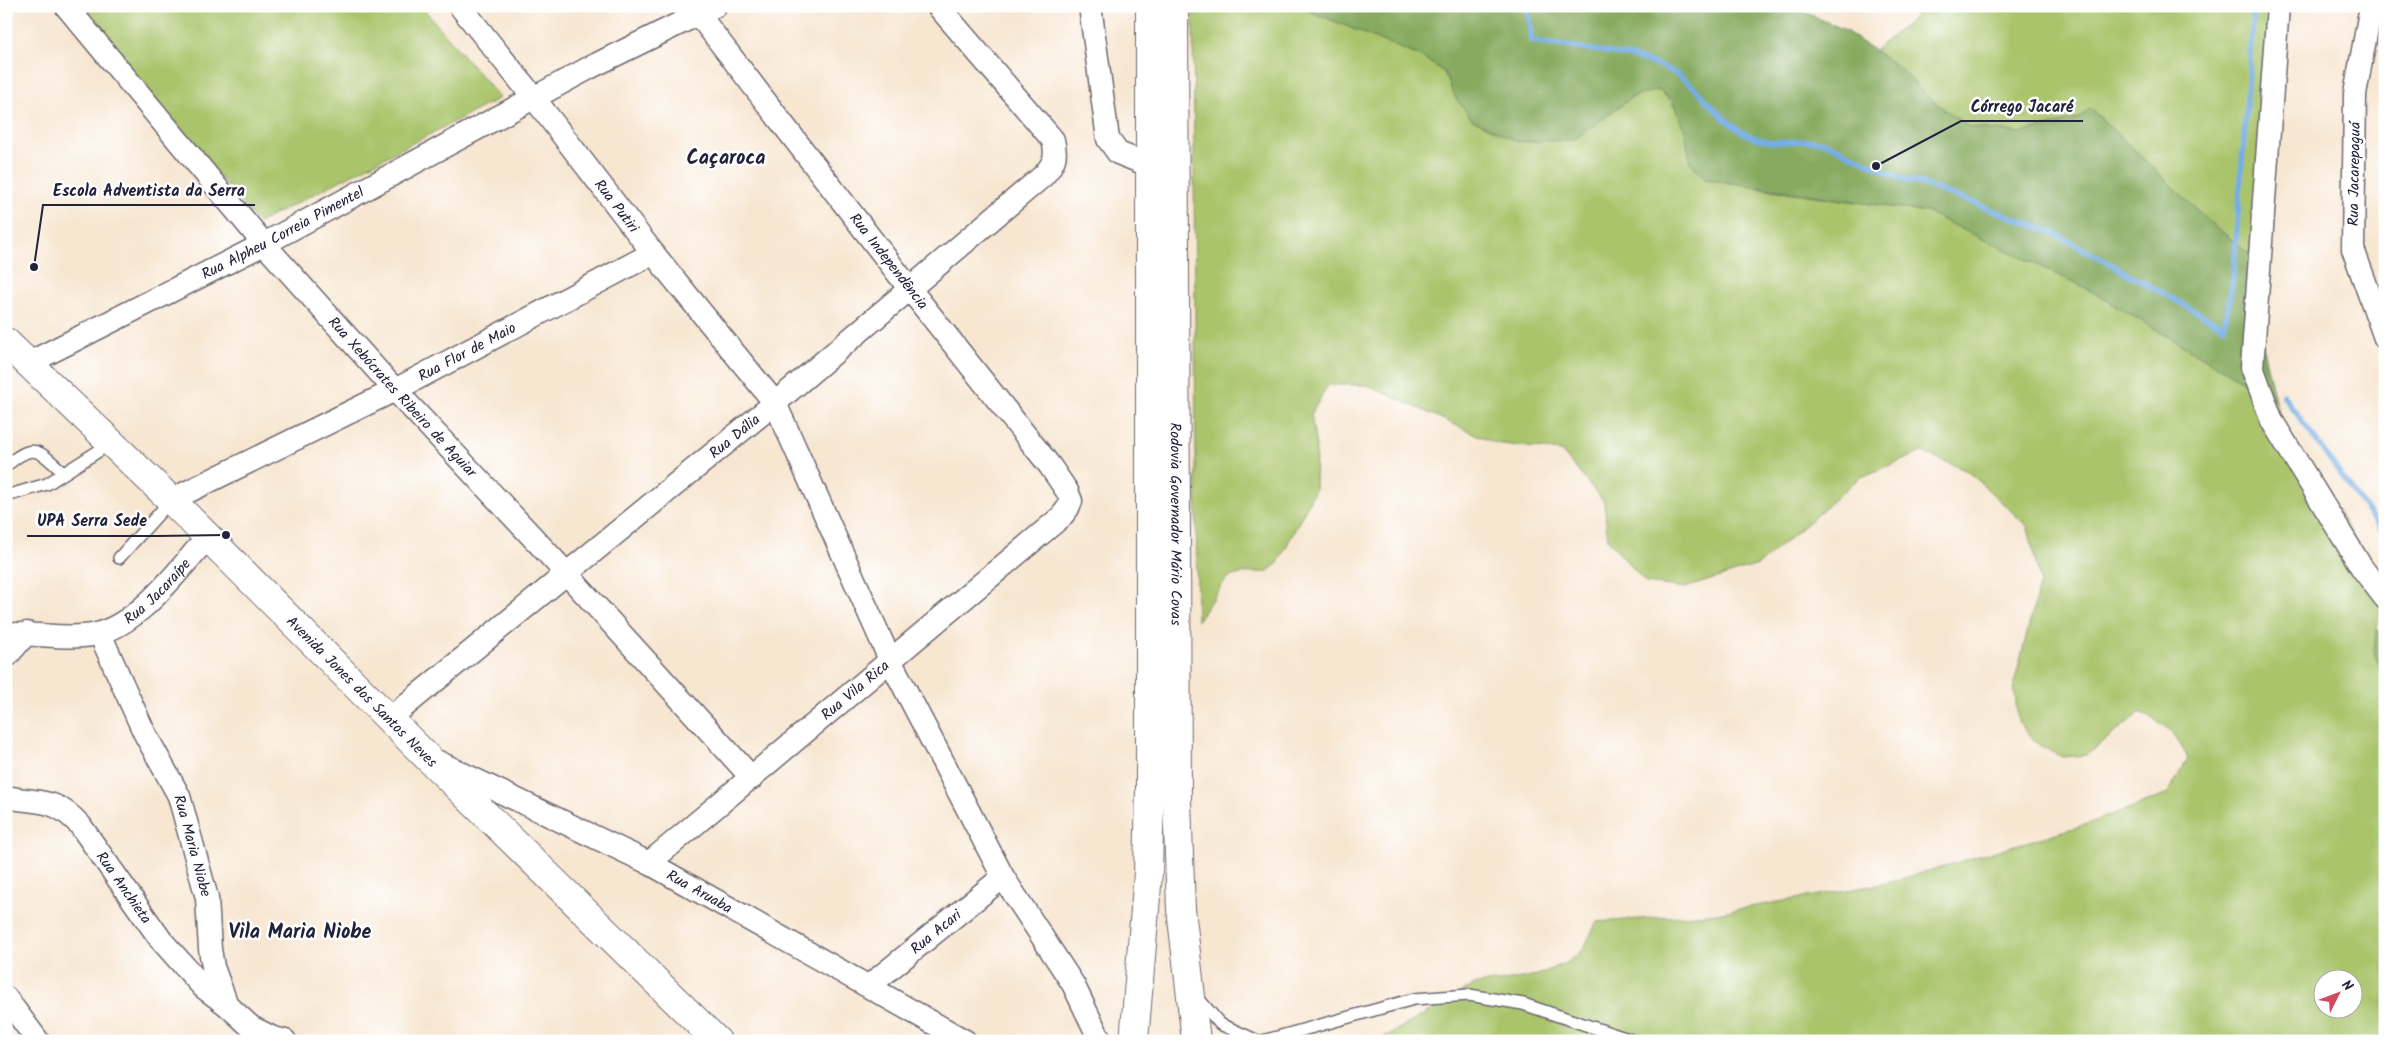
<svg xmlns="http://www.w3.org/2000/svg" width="2391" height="1047" viewBox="0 0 2391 1047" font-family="Kalam,sans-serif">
<rect width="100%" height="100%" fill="#fff"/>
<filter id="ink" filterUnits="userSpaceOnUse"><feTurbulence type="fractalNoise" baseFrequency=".02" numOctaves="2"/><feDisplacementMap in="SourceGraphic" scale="10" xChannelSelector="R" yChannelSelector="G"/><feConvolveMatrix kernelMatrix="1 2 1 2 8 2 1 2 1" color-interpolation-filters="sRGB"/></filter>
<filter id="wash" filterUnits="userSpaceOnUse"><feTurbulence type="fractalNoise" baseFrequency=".0096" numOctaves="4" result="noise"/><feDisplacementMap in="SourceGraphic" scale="20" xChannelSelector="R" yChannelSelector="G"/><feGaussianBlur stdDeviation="1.12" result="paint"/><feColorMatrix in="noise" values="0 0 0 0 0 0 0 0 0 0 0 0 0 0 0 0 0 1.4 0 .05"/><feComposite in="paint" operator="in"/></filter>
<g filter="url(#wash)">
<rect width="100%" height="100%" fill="#f7e6d0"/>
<g fill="#a9c46b" stroke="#667353" fill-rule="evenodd">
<path d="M78,6H421L500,98L258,223Z"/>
<path d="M1193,6H1297L1422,57L1444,72L1456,99L1574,140L1632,97L1658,90C1684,109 1686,132 1690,162L1751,187L1926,212L2084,287L2275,400L2281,425L2384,583L2374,650L2385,679V1041H1378L1476,984L1505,981L1537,975L1568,962L1583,949L1597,922L1710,914L1887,883L2087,824L2168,794L2188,758C2176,736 2165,721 2139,713L2087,755L2062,757L2039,745L2018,722L2014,684L2040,582L2028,527L1968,471L1922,452L1859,478L1758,565L1685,588L1646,583L1608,540L1604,502L1561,451L1495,443L1367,385H1328L1311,414L1316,447L1315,490L1278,563L1267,572L1243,573L1227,578L1197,621ZM2324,980H2354V1010H2324Z"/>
<path d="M1912,6H2271L2261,263L2211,223L2090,108L2080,118L2021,133L1969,127L1929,98L1901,69L1874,51L1915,17Z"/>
</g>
<g fill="#86aa5f" stroke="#54664d">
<path d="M1297,6H1791L1843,29L1901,69L1929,98L1969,127L2021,133L2080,118L2090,108L2211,223L2261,263L2263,349L2275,400L2084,287L1926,212L1705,179L1690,162L1685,129L1672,100L1658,90L1632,97L1574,140L1518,142L1472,119L1456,99L1444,72L1422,57Z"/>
<path d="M2377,630L2385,634V679L2374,651Z"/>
</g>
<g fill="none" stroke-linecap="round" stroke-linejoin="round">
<g stroke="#74ade4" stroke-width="5.5">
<path d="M1527,6L1532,41C1576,49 1634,51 1673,72C1703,88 1721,125 1753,137C1780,148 1800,137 1824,142L1905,180L1923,184L2054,233L2224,327L2233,279L2254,6"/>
<path d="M2283,395L2385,535"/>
</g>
</g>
</g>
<g filter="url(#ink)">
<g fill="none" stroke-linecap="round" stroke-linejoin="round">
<g stroke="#6d676f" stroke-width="14">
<g id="lane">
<path d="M6,466C35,441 39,451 64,473"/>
<path d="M6,496L47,484L111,443"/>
<path d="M119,558L171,500"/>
<path d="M1198,998L1220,1024L1258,1041"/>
<path d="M1263,1041L1414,999L1469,995L1523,1004L1634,1041"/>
</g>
</g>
<g stroke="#6d676f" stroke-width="25">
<g id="street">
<path id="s1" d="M66,6L264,244L395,390L567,574L752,778"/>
<path id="s2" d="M460,6L534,98L653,253L775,403L891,662L1003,877L1073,984L1098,1036"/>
<path d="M1090,6L1108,139L1118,153L1151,166"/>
<path d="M2278,6L2252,367L2272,421L2362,568L2385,598"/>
<path d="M2371,6L2355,94L2353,249L2385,338"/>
<path id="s3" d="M29,363L264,244L589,68L715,6"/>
<path id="s4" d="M171,500L395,390L653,253"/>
<path id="s5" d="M6,634C32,633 58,638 83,636C133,634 176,572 207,538"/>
<path id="s6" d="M100,634L144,732L179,796L207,898L210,949L213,967L227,1005L251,1027L273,1038L285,1041"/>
<path d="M6,657L27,633"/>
<path id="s7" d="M390,718L775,403L1044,175C1055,162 1057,156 1053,140L938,6"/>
<path id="s8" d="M438,762L649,863L965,1041"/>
<path id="s9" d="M6,797C41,804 54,797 80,825L161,940L203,987L227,1005"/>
<path id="s10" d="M649,863L1061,517L1068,508L1071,501L1067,491L1050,466L909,288L692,6"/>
<path id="s11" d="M869,986L1003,877"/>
<path d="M6,998L38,1041"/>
</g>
</g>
<g stroke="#6d676f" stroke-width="30">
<g id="secondary">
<path id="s12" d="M6,342L171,500L428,758L717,1041"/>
</g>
</g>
<g stroke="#6d676f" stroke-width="30">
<g id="primary">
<path id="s13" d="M1174,6L1177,801L1181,909L1196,1041"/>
<path d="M1134,1041L1148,873L1150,789V6"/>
</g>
</g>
<use href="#lane" stroke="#fff" stroke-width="11"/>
<use href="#street" stroke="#fff" stroke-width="22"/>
<use href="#secondary" stroke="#fff" stroke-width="28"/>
<use href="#primary" stroke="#fff" stroke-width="28"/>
</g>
</g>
<g text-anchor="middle" stroke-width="5" stroke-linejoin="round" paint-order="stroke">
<g font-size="15" fill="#22223b" stroke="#fff">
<text transform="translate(2354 174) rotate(-89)" y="5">Rua Jacarepaguá</text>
<text dy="5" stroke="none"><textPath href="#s2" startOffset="254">Rua Putiri</textPath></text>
<text dy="5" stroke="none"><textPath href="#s3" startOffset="285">Rua Alpheu Correia Pimentel</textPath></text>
<text transform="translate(889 261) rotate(52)" y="5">Rua Independência</text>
<text dy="5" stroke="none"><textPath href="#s4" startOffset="331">Rua Flor de Maio</textPath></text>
<text dy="5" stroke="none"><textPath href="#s1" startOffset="516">Rua Xebócrates Ribeiro de Aguiar</textPath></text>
<text dy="5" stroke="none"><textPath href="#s7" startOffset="445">Rua Dália</textPath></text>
<text dy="5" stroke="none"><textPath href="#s13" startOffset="518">Rodovia Governador Mário Covas</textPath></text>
<text dy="5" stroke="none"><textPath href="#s5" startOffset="166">Rua Jacaraípe</textPath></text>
<text dy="5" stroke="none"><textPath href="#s12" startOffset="499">Avenida Jones dos Santos Neves</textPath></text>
<text dy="5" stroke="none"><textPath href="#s10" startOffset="269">Rua Vila Rica</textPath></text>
<text dy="5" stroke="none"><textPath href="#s6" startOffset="232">Rua Maria Niobe</textPath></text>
<text dy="5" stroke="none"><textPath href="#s9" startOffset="158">Rua Anchieta</textPath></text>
<text dy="5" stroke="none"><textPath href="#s8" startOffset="292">Rua Aruaba</textPath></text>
<text dy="5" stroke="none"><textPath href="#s11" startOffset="86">Rua Acari</textPath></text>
</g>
<g font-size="20" font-weight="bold" fill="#22223b" stroke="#fff">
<text x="726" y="164">Caçaroca</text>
<text x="300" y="938">Vila Maria Niobe</text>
</g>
</g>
<path fill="none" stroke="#22223b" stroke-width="2" d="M1876 166L1961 121H2083M34 267L43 205H255M226 535L157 536H27"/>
<g fill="#22223b" stroke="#fff" stroke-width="2">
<circle cx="1876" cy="166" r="5"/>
<circle cx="34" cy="267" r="5"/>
<circle cx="226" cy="535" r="5"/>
</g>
<g font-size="16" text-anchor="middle" font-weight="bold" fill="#22223b" stroke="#fff" stroke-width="5" stroke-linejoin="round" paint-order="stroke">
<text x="2022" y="112">Córrego Jacaré</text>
<text x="149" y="196">Escola Adventista da Serra</text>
<text x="92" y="526">UPA Serra Sede</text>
</g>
<rect width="2391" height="1047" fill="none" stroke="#fff" stroke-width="25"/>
<g transform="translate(2338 994) rotate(48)"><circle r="24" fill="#ffffff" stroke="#a7a7b1"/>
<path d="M0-4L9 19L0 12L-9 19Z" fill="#d1495b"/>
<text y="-8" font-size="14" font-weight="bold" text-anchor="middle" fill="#22223b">N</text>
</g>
</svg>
